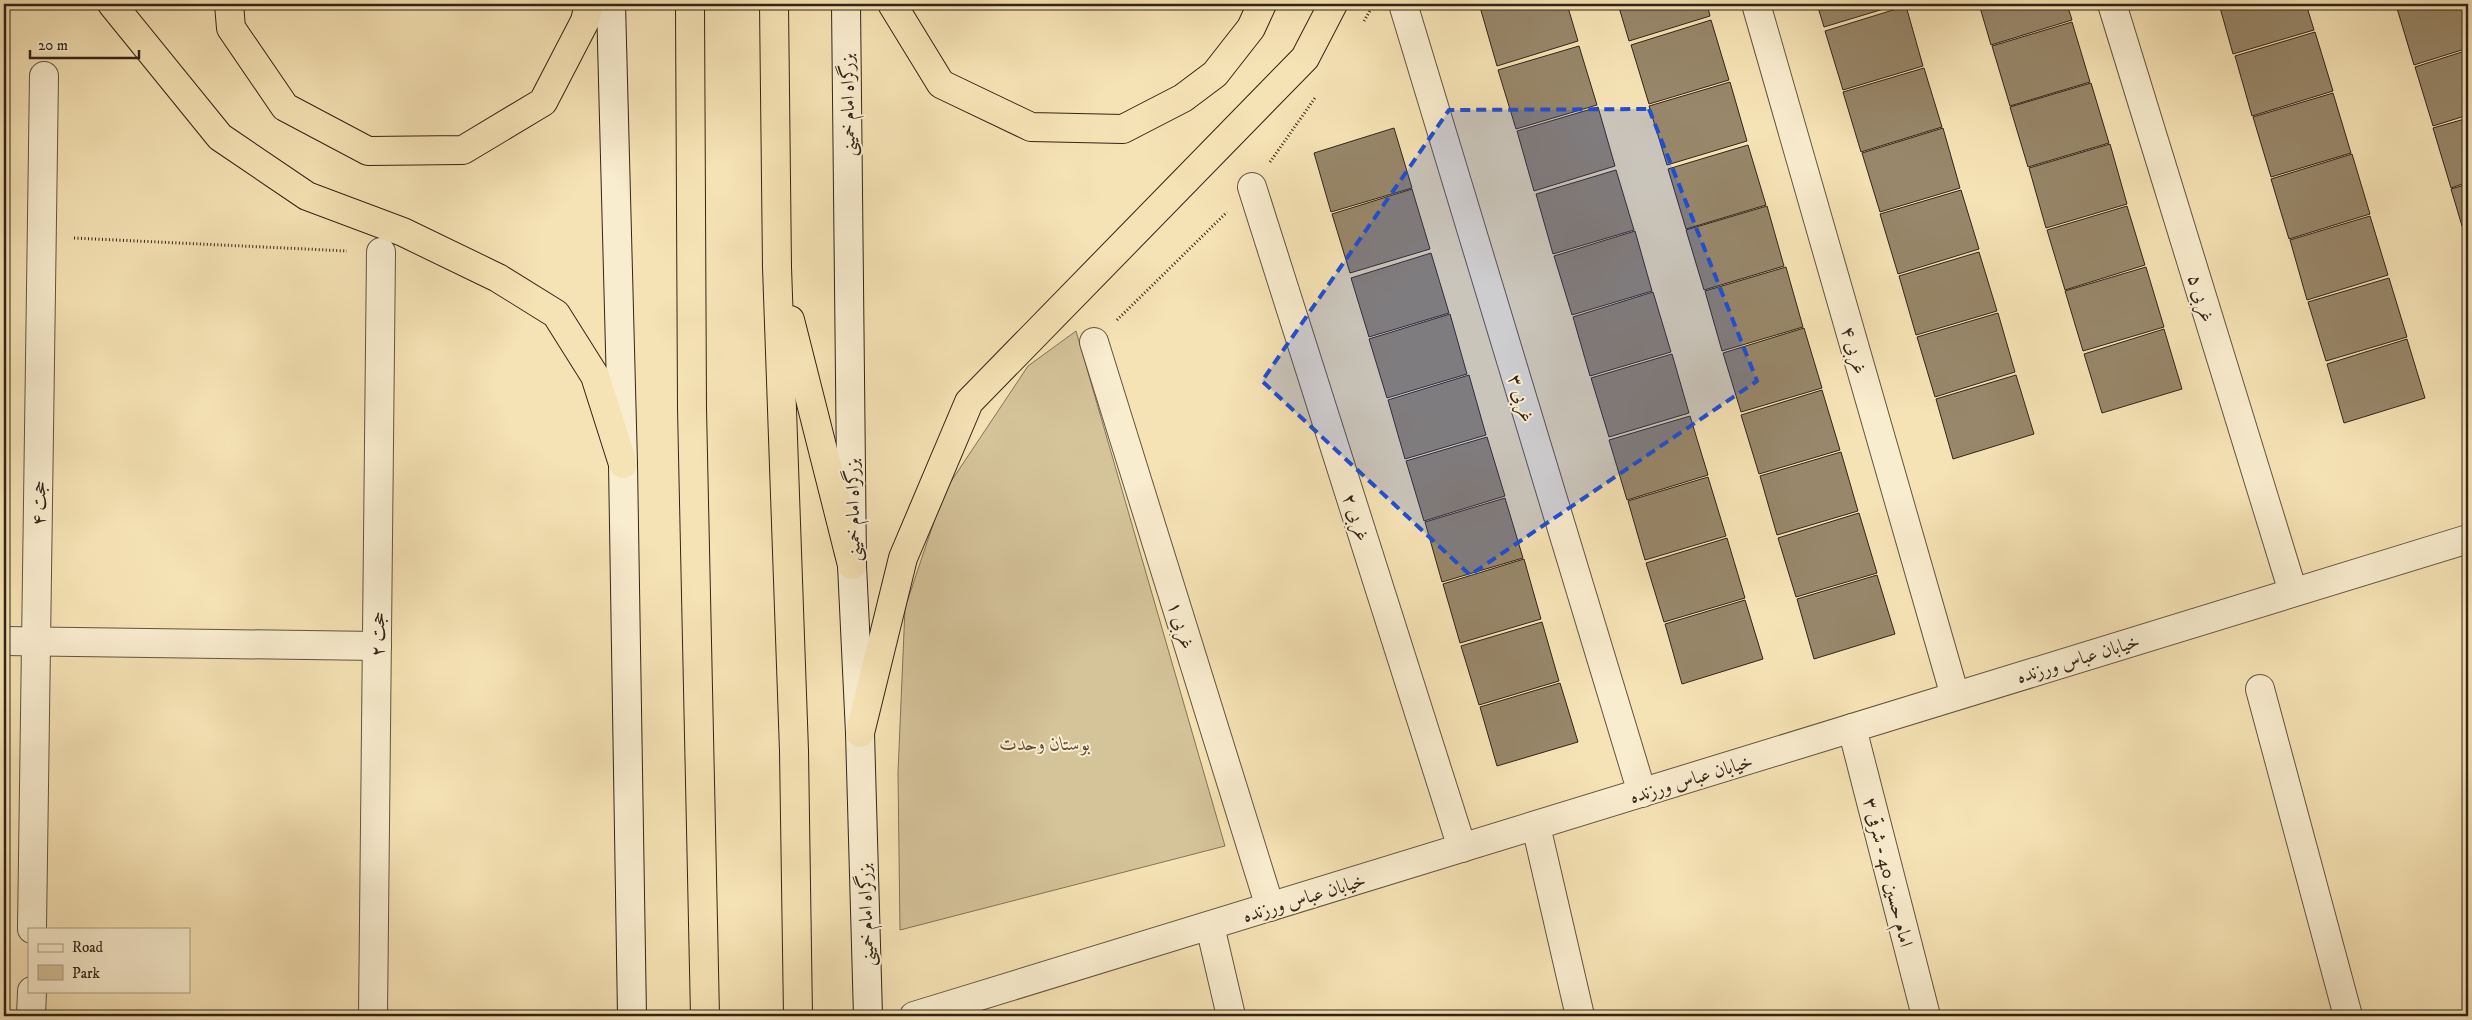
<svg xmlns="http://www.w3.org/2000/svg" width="2472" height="1020" viewBox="0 0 2472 1020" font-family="'IM FELL DW Pica',Amiri,serif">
<rect width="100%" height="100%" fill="#f6e3b5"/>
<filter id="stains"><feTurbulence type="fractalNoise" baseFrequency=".004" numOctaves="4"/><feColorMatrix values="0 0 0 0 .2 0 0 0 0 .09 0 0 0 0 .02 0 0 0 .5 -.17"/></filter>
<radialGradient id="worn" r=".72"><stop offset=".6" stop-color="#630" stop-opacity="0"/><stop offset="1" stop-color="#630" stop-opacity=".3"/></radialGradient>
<path fill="#d5c39a" stroke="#847459" d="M1076,331L1225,846L900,930L898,773L905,608L944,492L1028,366Z"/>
<g fill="#98876a" stroke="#322418">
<path d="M1489,4H1567L1578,41L1497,66L1480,7Z"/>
<path d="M1618,4H1707L1710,16L1629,41Z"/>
<path d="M1817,4H1900L1824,27Z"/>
<path d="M1979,4H2067L2072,20L1991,45Z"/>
<path d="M2219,4H2306L2314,30L2233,54Z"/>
<path d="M2400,4H2468V48L2414,65L2396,5Z"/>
<path d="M1906,6L1923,66L1843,90L1825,31Z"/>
<path d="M1711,20L1729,80L1649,104L1631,45Z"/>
<path d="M2072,22L2090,82L2010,106L1992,46Z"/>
<path d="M2315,32L2333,91L2252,116L2235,56Z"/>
<path d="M1579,46L1597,105L1516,129L1498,70Z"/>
<path d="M2468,50V115L2433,126L2415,67Z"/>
<path d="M1924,68L1942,127L1861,152L1843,92Z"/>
<path d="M1730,82L1747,141L1667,165L1649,106Z"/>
<path d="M2091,83L2109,143L2028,167L2010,107Z"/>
<path d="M2333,93L2351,153L2271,177L2253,117Z"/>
<path d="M1598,107L1615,166L1534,191L1517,131Z"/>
<path d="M2468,118V182L2451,188L2433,128Z"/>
<path d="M1394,128L1412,188L1331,212L1314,153Z"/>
<path d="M1943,128L1960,188L1880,212L1862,153Z"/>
<path d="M2110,144L2127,204L2046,228L2029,168Z"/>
<path d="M1748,145L1766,205L1686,229L1668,169Z"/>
<path d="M2352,154L2370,214L2289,239L2271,179Z"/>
<path d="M1616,170L1634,230L1553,254L1536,194Z"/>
<path d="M2468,184V246L2451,189Z"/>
<path d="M1412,189L1430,249L1350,273L1332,214Z"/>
<path d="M1961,190L1979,249L1898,274L1880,214Z"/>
<path d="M1767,206L1784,266L1704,290L1686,230Z"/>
<path d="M2127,206L2145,265L2065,290L2047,230Z"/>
<path d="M2370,216L2388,275L2307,300L2290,240Z"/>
<path d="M1635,231L1652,291L1572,315L1554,256Z"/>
<path d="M1979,252L1997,311L1916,335L1899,276Z"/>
<path d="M1431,253L1449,313L1369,337L1351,278Z"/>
<path d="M1786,267L1803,327L1722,351L1705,291Z"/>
<path d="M2146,267L2164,327L2083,351L2065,291Z"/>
<path d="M2389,278L2407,337L2326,361L2308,302Z"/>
<path d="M1653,292L1671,352L1590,376L1573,317Z"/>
<path d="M1998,313L2015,372L1935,397L1917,337Z"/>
<path d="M1450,314L1467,374L1387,398L1369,339Z"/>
<path d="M1804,328L1822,388L1741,412L1723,353Z"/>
<path d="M2164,329L2182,389L2102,413L2084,354Z"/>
<path d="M2407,339L2425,398L2344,423L2327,364Z"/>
<path d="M1672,354L1689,413L1609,437L1591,378Z"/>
<path d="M1469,375L1486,435L1405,459L1388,400Z"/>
<path d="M2016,375L2034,434L1953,459L1936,399Z"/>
<path d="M1822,390L1840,450L1759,474L1741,415Z"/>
<path d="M1690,416L1708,475L1627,500L1609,440Z"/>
<path d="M1487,437L1505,496L1424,521L1406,461Z"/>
<path d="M1841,452L1858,511L1777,535L1760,476Z"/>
<path d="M1708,477L1726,536L1645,560L1628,501Z"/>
<path d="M1505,498L1523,558L1442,582L1425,522Z"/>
<path d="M1859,513L1877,573L1796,597L1778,538Z"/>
<path d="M1727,538L1745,598L1664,622L1646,563Z"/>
<path d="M1524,559L1541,619L1460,643L1443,584Z"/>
<path d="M1877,575L1895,634L1814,659L1797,599Z"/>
<path d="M1745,600L1763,659L1682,684L1665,624Z"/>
<path d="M1542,622L1559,681L1479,705L1461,646Z"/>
<path d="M1560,683L1578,742L1497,766L1480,707Z"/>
</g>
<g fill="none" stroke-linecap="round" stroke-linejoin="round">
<g stroke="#63543f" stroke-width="30">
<g id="minor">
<path d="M1403,4L1642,793"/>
<path d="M1756,4L1955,696"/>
<path d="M2112,4L2293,592"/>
<path d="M1252,187L1462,848"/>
<path d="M1094,342L1270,907"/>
<path d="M4,641L377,646"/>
<path d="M2260,689L2348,1016"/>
<path d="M1852,728L1926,1016"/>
<path d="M1536,826L1580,1016"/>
<path d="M1210,926L1231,1016"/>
<path d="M32,929L44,76"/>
<path d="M31,1016L32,991"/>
<path d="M373,1016L381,252"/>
</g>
</g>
<g stroke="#63543f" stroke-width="30">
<path id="tertiary" d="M914,1016L2468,539"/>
</g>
<g stroke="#322418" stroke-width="30">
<g id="secondary">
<path d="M611,4L623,464L632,1016"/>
<path d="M846,4L852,565L860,733L868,1016"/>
</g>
</g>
<g stroke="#322418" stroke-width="30">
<g id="trunk">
<path d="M112,4L220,137L307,196L403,232L498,278L556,314L595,376L623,464"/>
<path d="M229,4L231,28L285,107L368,151L463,150L543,102L585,21L589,4"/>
<path d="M690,4L692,408L705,1016"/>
<path d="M774,4L777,267L794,751L798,1016"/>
<path d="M892,4L941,84L1031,127L1123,129L1183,98L1215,74L1251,28L1262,4"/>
<path d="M790,320L852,565"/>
<path d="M860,733L903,558L969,402L1305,58L1333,4"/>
</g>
</g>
<g stroke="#322418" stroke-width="3" stroke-dasharray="1 2.5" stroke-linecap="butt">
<path d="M1364,21L1371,9"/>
<path d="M1270,162L1315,98"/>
<path d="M74,238L347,251"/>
<path d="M1117,320L1227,212"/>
</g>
<use href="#minor" stroke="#f9edcf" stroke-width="28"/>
<use href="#tertiary" stroke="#f9edcf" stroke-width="28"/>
<use href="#secondary" stroke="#f9edcf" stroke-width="28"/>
<use href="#trunk" stroke="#f6e3b5" stroke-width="28"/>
</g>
<path fill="#1d4ed8" fill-opacity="0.2" stroke="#1d4ed8" stroke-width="4" stroke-dasharray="10 6" stroke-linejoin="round" d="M1649,109L1757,381L1470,575L1262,381L1449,110Z"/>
<g text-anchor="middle" stroke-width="4" stroke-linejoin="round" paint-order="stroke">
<g font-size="19" fill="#322418" stroke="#f9edcf">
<text transform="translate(847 105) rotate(-91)" y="7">بزرگراه امام خمینی</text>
<text transform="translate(2202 298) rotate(73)" y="7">غربی ۵</text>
<text transform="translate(1855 350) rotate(74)" y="7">غربی ۴</text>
<text transform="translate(1522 398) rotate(73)" y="7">غربی ۳</text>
<text transform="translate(38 503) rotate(-89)" y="7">حجت ۴</text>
<text transform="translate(852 510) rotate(-91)" y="7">بزرگراه امام خمینی</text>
<text transform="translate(1357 517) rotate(72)" y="7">غربی ۲</text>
<text transform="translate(1182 625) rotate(73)" y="7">غربی ۱</text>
<text transform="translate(377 634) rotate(-89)" y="7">حجت ۲</text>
<text transform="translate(2078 658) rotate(-17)" y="7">خیابان عباس ورزنده</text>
<text transform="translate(1691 778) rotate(-17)" y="7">خیابان عباس ورزنده</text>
<text transform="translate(1889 872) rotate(76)" y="7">امام حسین 40 - شرقی ۳</text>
<text transform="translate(1304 897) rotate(-17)" y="7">خیابان عباس ورزنده</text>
<text transform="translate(865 915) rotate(-92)" y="7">بزرگراه امام خمینی</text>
</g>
<g font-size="19" font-style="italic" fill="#5b4c38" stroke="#f9edcf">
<text x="1045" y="750">بوستان وحدت</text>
</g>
</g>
<rect width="2472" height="1020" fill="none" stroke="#f6e3b5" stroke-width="20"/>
<rect x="5" y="5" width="2462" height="1010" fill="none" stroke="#322418" stroke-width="2.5"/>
<rect x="10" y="10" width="2452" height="1000" fill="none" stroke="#322418"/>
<rect x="28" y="928" width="162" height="65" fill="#f9edcf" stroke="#a99d86"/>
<rect x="38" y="944" width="25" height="8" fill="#f9edcf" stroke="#a99d86"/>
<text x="72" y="952" font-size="15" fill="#322418">Road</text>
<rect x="38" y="965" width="25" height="15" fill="#d5c39a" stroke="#a99d86"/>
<text x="72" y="978" font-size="15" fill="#322418">Park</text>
<path d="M30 50v8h109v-8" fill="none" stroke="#322418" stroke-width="2.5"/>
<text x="38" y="50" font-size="15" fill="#322418" stroke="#f9edcf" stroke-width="4" paint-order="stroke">20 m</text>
<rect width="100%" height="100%" filter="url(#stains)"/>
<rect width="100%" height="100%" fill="url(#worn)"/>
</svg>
